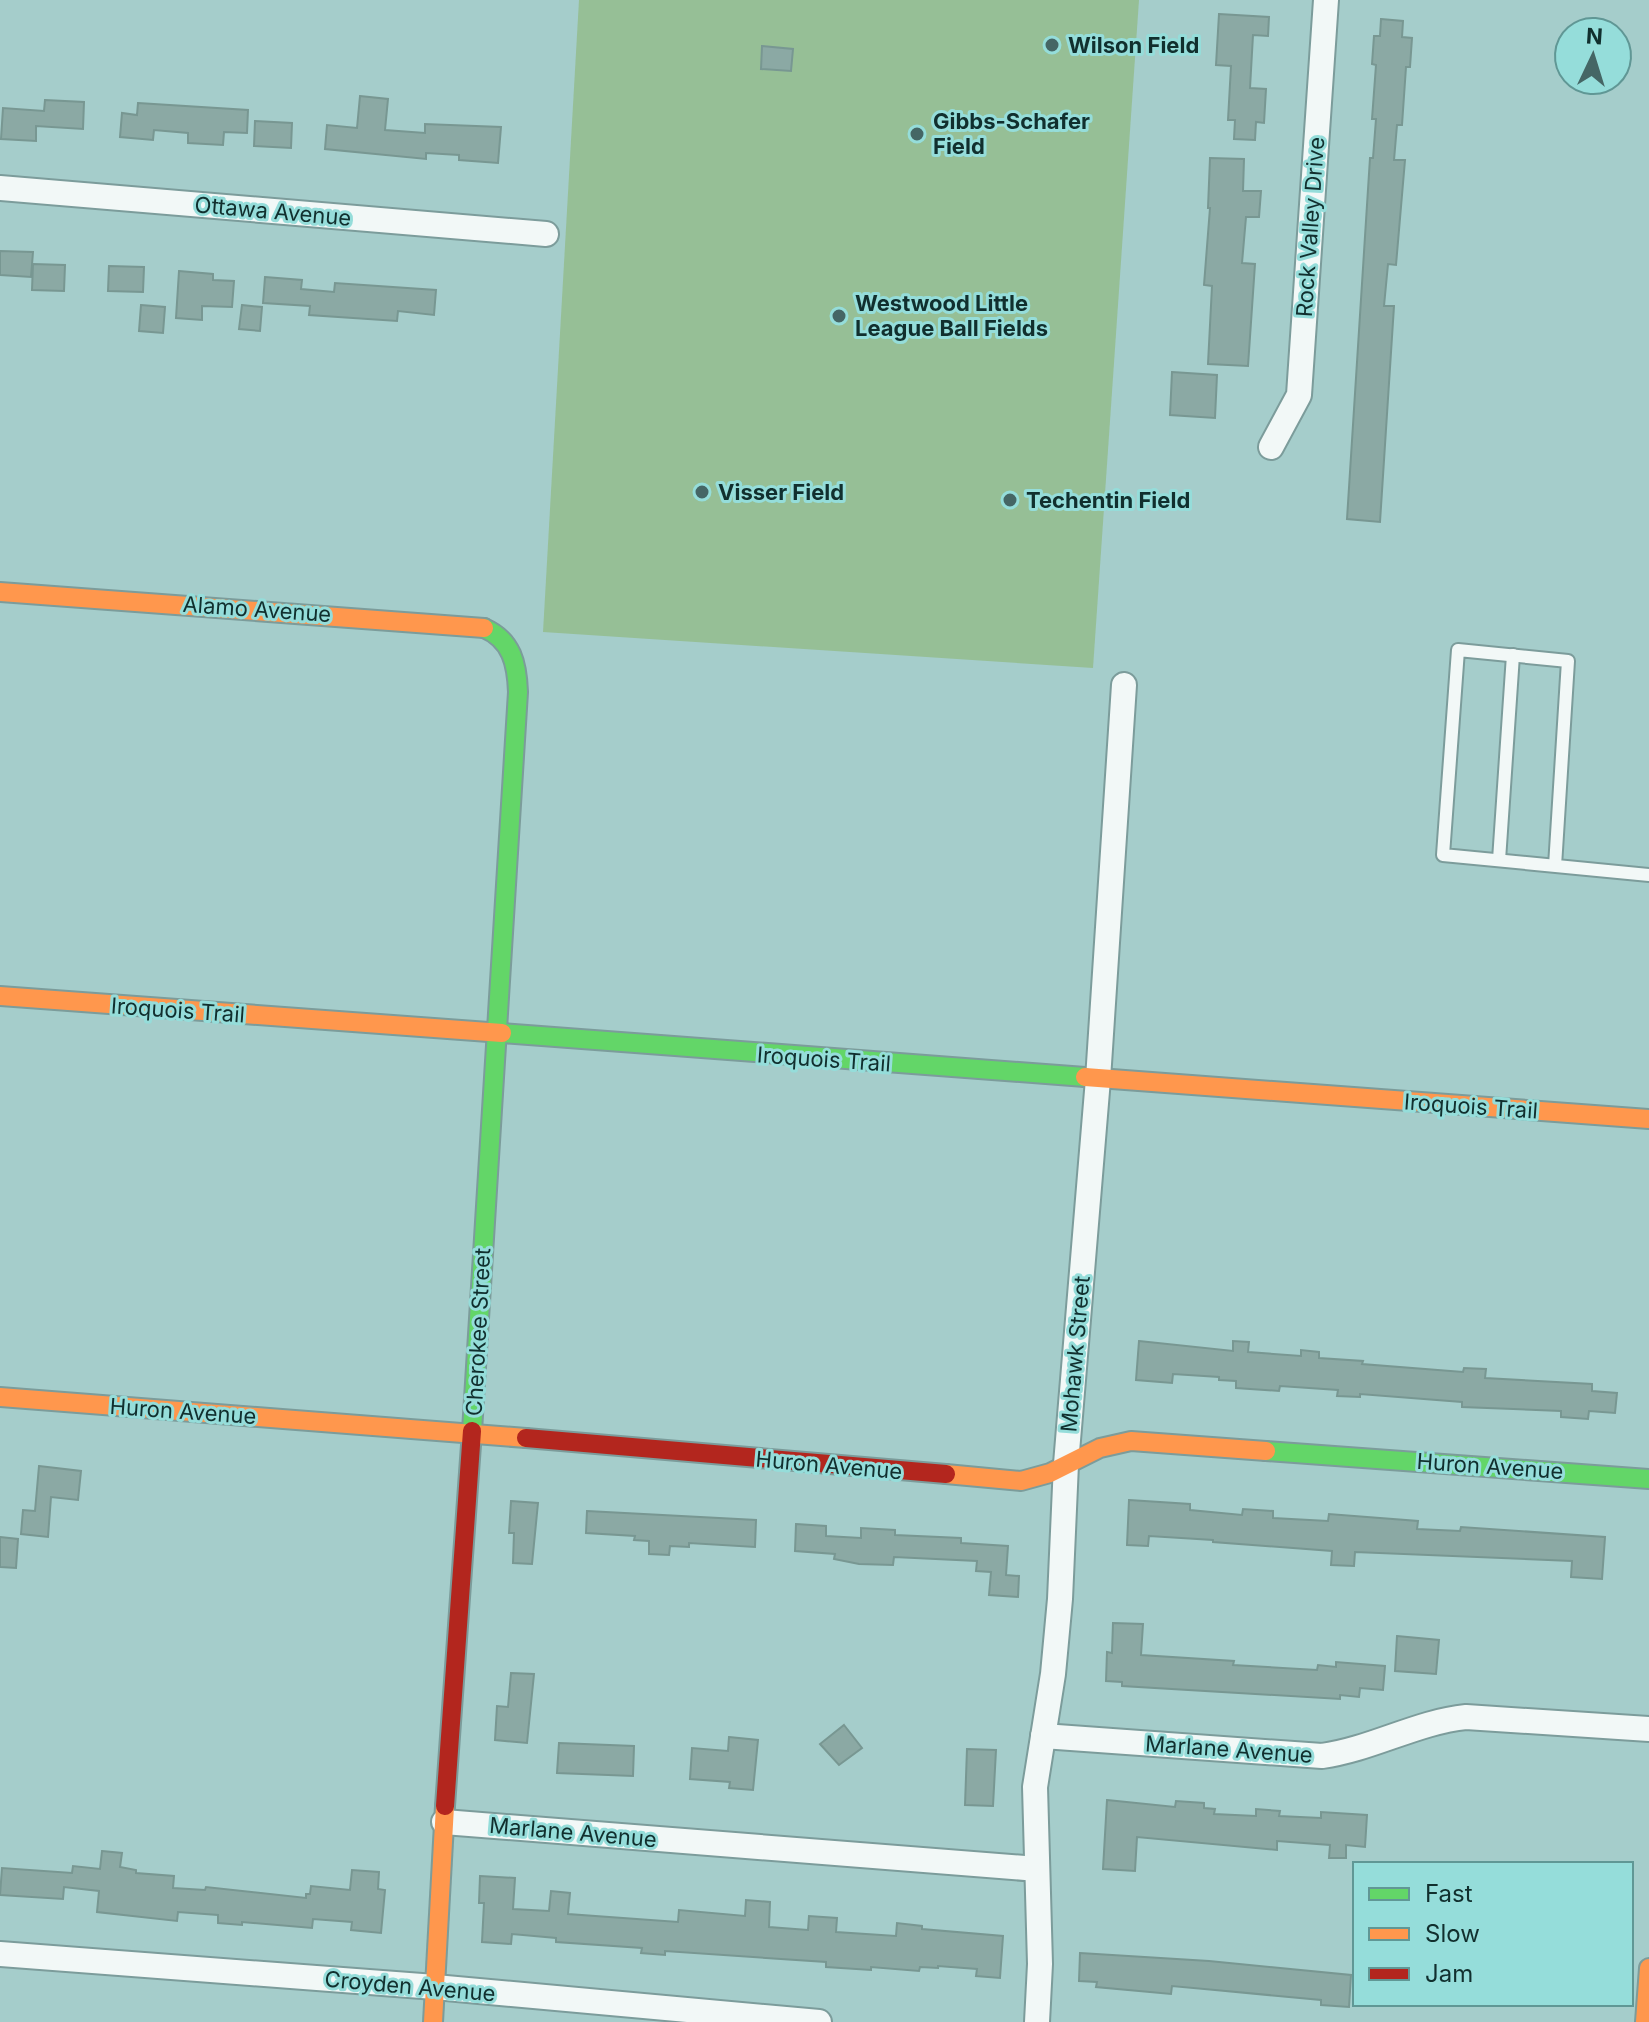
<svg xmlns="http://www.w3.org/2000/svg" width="1649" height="2022" viewBox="0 0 1649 2022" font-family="Inter,sans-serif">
<rect width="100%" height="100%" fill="#a5cdcb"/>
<path fill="#96bf96" d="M579,0H1139L1093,668L543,632Z"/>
<g fill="#8ba9a4" stroke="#789792" stroke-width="2">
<path d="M1219,14L1269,17L1268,36L1253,35L1250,88L1266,89L1264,123L1256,122L1255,140L1234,139L1235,120H1228L1231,66L1216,65Z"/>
<path d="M1381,19L1403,21L1402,37L1412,38L1410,67H1406L1402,125H1397L1394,160H1405L1396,265L1388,264L1384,306H1394L1380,522L1347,519L1370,158H1373L1376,119H1372L1376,65L1372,64L1374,36H1380Z"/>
<path d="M762,46L793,49L791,71L761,69Z"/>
<path d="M360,96L388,99L385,130L425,133V124L501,127L498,163L459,160V155L426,153V159L325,149L327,125L357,128Z"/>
<path d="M45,100L84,102L83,129L36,126V141L1,139L3,108L44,111Z"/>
<path d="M138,103L248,110L247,133L224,132L223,145L188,143V133L154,130L153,140L120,137L122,113L137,115Z"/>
<path d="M255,121L292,123L291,148L254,146Z"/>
<path d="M1210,158L1244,159L1243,191H1261L1259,217H1246L1242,263L1255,264L1248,366L1208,364L1212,286L1204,285L1210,208H1208Z"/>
<path d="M0,251L33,252L31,277L0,275Z"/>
<path d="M33,264L65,265L64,291L32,290Z"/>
<path d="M109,266L144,267L143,292L108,291Z"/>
<path d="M179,271L213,274V280L234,281L232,307L202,306V320L176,318Z"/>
<path d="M265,277L302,280L301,289L334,292L335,283L436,290L434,315L398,311L397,321L309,315L310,306L263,303Z"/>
<path d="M141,305L165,307L163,333L139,331Z"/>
<path d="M242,305L262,307L260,331L239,329Z"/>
<path d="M1172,372L1217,375L1215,418L1170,415Z"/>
<path d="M1139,1341L1233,1351V1341L1249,1342L1248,1352L1301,1356V1350L1319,1352V1358L1363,1361L1362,1364L1463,1372L1464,1368L1486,1369L1485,1378L1592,1384V1391L1617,1393L1615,1413L1589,1411L1588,1419L1561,1417V1411L1462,1407V1402L1360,1394V1397L1337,1396L1338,1390L1280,1386L1279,1391L1236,1388V1381L1219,1380V1377L1173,1374L1172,1383L1136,1380Z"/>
<path d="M39,1466L81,1471L78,1500L51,1497L48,1537L21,1534L23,1510L35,1511Z"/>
<path d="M1129,1500L1190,1504V1510L1242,1515L1243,1509L1273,1511V1518L1328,1521L1329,1514L1418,1521L1417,1529L1460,1531L1461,1527L1605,1537L1602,1579L1571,1577L1572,1561L1355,1552L1354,1566L1331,1565L1332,1551L1213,1542V1540L1149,1536L1148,1546L1127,1545Z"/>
<path d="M511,1501L538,1503L532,1564L513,1563L514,1533H509Z"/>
<path d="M587,1511L756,1520L755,1547L689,1543V1547L670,1546L669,1555L649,1554V1541L634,1540L635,1536L586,1533Z"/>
<path d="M796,1524L826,1526V1536L861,1538V1528L895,1530V1535L961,1538V1543L1008,1546L1006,1575L1019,1576L1018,1597L989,1595L991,1572L976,1571L977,1561L894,1557L893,1565L859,1564L834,1559L835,1554L795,1551Z"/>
<path d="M0,1537L18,1539L16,1568L0,1567Z"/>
<path d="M1113,1623L1143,1624L1141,1655L1234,1661L1233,1665L1317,1670L1318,1665L1336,1667V1662L1385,1666L1383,1690L1360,1688L1359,1697L1340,1695V1699L1122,1686V1682L1106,1681L1107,1652L1112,1653Z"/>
<path d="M1397,1636L1439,1640L1436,1674L1395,1671Z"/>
<path d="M511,1673L534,1674L527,1743L495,1740L497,1706L508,1707Z"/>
<path d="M844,1725L862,1748L839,1765L820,1744Z"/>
<path d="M729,1737L758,1740L753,1790L729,1788L730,1782L690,1779L692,1748L728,1751Z"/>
<path d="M559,1743L634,1746L633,1776L557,1773Z"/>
<path d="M967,1749L996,1750L993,1806L965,1805Z"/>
<path d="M1107,1800L1175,1807L1176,1801L1204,1803V1808L1215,1809L1214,1814L1256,1816V1809L1280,1811L1279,1816L1321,1818V1812L1367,1815L1365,1847L1346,1845V1858H1329L1330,1845L1277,1841V1850L1137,1837L1135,1871L1103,1869Z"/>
<path d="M102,1851L122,1853L120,1867L136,1870V1873L174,1876L173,1888L205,1890L206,1887L306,1898V1894H310L311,1886L350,1890L352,1870L379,1872L378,1889L385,1890L381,1933L351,1930L352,1922L313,1919L312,1928L242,1922V1925L218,1923V1915L178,1912L177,1921L97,1912L99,1891L64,1887L63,1899L0,1895L2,1868L72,1873L73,1866L100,1869Z"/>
<path d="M480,1876L515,1878L513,1909L549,1911L551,1891L570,1893L568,1914L678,1922L679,1910L745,1916L746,1900L770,1902L769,1927L808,1930L809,1916L837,1918L836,1932L896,1936L897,1923L922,1926V1929L1003,1936L1000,1978L976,1976L977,1969L938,1966V1968L920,1967L919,1971L871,1967V1970L826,1967V1962L665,1951V1955L641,1953L642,1948L556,1942V1938L512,1934L511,1944L482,1942L484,1903H479Z"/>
<path d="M1080,1953L1209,1961L1351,1975L1349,2007L1321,2005V2000L1215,1990L1172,1986L1171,1994L1096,1987L1097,1982L1079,1981Z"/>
</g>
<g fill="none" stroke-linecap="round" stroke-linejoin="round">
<g stroke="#7c9c9b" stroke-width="16">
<g id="lane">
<path d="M1499,860L1513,655"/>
<path d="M1555,866L1568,661L1458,650L1443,855L1649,875"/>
</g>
</g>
<g stroke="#7c9c9b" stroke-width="28">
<g id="street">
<path d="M0,188L546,234"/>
<path d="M1271,447L1299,395L1326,0"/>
<path d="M1043,1736L1322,1756C1372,1749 1417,1722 1466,1717L1649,1729"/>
<path d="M444,1822L1037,1869"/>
<path d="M0,1954L435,1987L819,2022"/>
<path d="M1037,2022L1040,1964L1035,1787L1053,1674L1060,1599L1066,1464L1098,1079L1124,685"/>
</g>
</g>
<g stroke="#7c9c9b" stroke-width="22">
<g id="fast">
<path d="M502,1033L1085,1077"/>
<path d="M472,1431L518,692C517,664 512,640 484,628"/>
<path d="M1266,1451L1649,1479"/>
</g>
</g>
<g stroke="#7c9c9b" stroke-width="22">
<g id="slow">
<path d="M0,592L484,628"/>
<path d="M0,996L502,1033"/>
<path d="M1085,1077L1649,1119"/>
<path d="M0,1397L526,1438"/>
<path d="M946,1474L1021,1481L1050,1473L1100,1448L1131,1441L1266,1451"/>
<path d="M433,2022L445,1806"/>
<path d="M1645,2022L1649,1968"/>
</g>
</g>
<g stroke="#7c9c9b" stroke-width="22">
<g id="jam">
<path d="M526,1438L946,1474"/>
<path d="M445,1806L472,1431"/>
</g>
</g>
<use href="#lane" stroke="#f2f8f7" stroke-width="12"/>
<use href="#street" stroke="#f2f8f7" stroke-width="24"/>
<use href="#fast" stroke="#63d668" stroke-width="18"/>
<use href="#slow" stroke="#ff974d" stroke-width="18"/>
<use href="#jam" stroke="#b3261e" stroke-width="18"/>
</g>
<g fill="#456665" stroke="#95ddda" stroke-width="3">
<circle cx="1052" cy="45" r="8"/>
<circle cx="917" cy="134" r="8"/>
<circle cx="839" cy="316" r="8"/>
<circle cx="702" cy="492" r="8"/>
<circle cx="1010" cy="500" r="8"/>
</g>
<g text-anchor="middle" stroke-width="6" stroke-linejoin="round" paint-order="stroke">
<g font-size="22" font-weight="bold" fill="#112f2e" stroke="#95ddda" text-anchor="start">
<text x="1068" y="53">Wilson Field</text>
<text x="933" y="129">Gibbs-Schafer<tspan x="933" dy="25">Field</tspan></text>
<text x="855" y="311">Westwood Little<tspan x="855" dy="25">League Ball Fields</tspan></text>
<text x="718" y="500">Visser Field</text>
<text x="1026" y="508">Techentin Field</text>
</g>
<g font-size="22" fill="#112f2e" stroke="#95ddda">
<text transform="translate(273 211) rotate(5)" y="8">Ottawa Avenue</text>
<text transform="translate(1310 227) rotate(-86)" y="8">Rock Valley Drive</text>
<text transform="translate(257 609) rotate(4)" y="8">Alamo Avenue</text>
<text transform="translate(178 1010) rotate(4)" y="8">Iroquois Trail</text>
<text transform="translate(824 1059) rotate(4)" y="8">Iroquois Trail</text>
<text transform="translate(1471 1106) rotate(4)" y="8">Iroquois Trail</text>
<text transform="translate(478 1332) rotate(-87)" y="8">Cherokee Street</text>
<text transform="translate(1075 1354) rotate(-85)" y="8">Mohawk Street</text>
<text transform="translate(183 1411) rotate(4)" y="8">Huron Avenue</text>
<text transform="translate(829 1465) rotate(5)" y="8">Huron Avenue</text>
<text transform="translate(1490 1466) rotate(4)" y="8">Huron Avenue</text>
<text transform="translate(1229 1749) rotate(4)" y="8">Marlane Avenue</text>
<text transform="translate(573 1832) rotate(5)" y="8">Marlane Avenue</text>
<text transform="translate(410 1986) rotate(5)" y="8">Croyden Avenue</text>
</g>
</g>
<rect x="1353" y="1862" width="280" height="144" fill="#95ddda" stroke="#609795" stroke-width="2"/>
<rect x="1369" y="1888" width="40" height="12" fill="#63d668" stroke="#609795" stroke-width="2"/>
<text x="1425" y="1902" font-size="24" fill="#112f2e">Fast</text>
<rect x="1369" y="1928" width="40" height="12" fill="#ff974d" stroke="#609795" stroke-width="2"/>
<text x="1425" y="1942" font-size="24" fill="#112f2e">Slow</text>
<rect x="1369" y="1968" width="40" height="12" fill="#b3261e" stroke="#609795" stroke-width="2"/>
<text x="1425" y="1982" font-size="24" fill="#112f2e">Jam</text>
<g transform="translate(1593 56) rotate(4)"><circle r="38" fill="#95ddda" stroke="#609795" stroke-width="2"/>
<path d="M0-6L14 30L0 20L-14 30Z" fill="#456665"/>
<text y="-12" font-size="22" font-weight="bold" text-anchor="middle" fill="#112f2e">N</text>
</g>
</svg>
